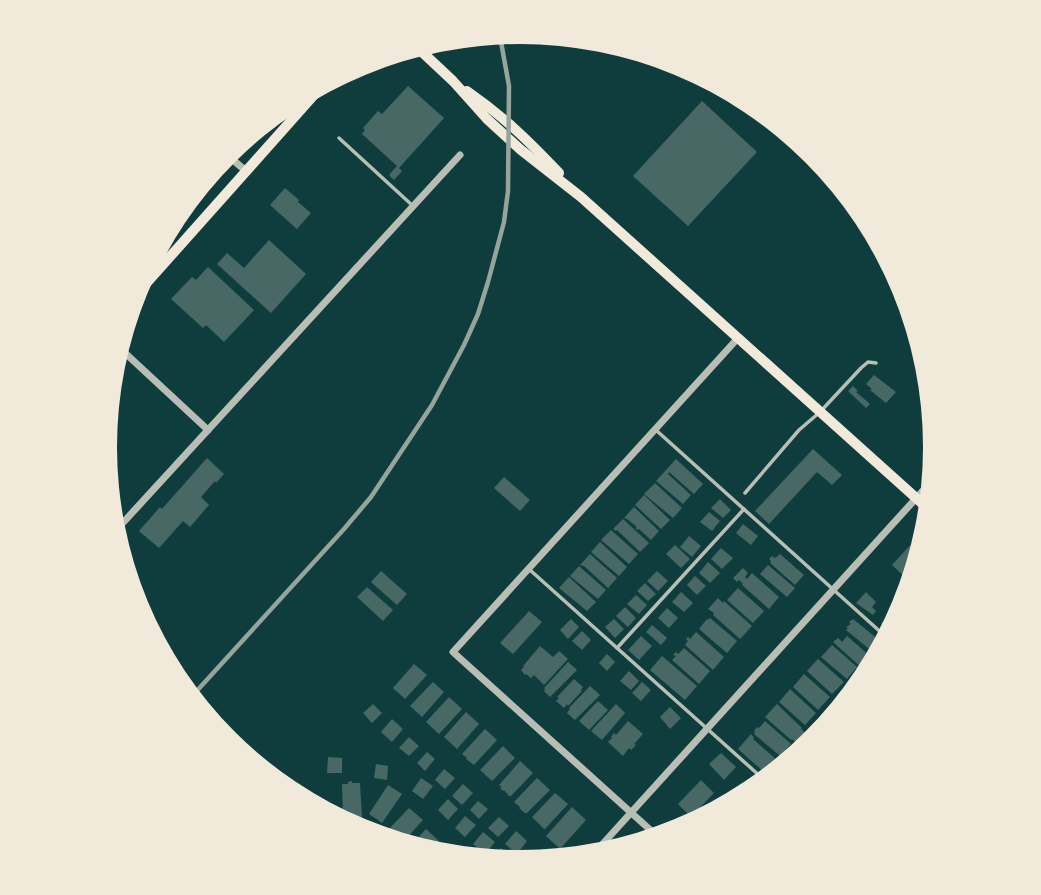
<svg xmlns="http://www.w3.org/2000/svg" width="1041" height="895" viewBox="0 0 1041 895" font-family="Literata,serif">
<rect width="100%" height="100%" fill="#0f3d3e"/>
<g fill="#486865">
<path d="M408,86L444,118L399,168L402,171L394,180L389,175L397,166L362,134L365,130L363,128L378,111L382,114Z"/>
<path d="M702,101L757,152L688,226L633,176Z"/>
<path d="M285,188L299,200L298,202L311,213L297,229L270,205Z"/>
<path d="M269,240L306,274L271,313L217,264L227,253L244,268Z"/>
<path d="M208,267L254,310L224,342L206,325L203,328L171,299L192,277L196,280Z"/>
<path d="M874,375L896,392L886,403L870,390L872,389L866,384Z"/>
<path d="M853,386L858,391L856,392L870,404L866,408L848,391Z"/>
<path d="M813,449L842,475L832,485L817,472L769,524L755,511Z"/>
<path d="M207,458L224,474L216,483L215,481L201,497L209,505L190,527L183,521L159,548L139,531L160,507L162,509Z"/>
<path d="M676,459L703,484L694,494L669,472L668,474L691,495L683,504L656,481Z"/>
<path d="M504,477L530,500L520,511L494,488Z"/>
<path d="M655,483L682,508L673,518L644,494Z"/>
<path d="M644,495L670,520L661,529L635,505Z"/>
<path d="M720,499L731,510L723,518L711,508Z"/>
<path d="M634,507L659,531L651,540L639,529L638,530L635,528L637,527L627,519L624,518Z"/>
<path d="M709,512L720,521L712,531L700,522Z"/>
<path d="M623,519L649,543L640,552L617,530L616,531L613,529Z"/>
<path d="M743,524L758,536L751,545L736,533Z"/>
<path d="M611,530L638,554L629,564L601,540Z"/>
<path d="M689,536L701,546L692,557L680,547Z"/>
<path d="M914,541L917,544L914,560L912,563L913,566L909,571L912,573L911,575L907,579L892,565Z"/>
<path d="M600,542L627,567L619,576L591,552Z"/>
<path d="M675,545L690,559L681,568L666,554Z"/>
<path d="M721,548L733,558L722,569L711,559Z"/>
<path d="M590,554L617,578L608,588L584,566L580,565Z"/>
<path d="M780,554L804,575L795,585L770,563L771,561L769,559L772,556L775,558Z"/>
<path d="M708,562L720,573L710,583L699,573Z"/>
<path d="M768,565L795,588L787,597L760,574Z"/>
<path d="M579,566L606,590L598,599L570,576Z"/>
<path d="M743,568L748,573L745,577L747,579L752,573L779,597L769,609L742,585L743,584L739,580L737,582L733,578Z"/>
<path d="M381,571L407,594L397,605L371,582Z"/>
<path d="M657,571L668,581L658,591L647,581Z"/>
<path d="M695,576L706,586L697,595L687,585Z"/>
<path d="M569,577L596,602L587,611L559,588Z"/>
<path d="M645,583L656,594L648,601L637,591Z"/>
<path d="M367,587L393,610L383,621L357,597Z"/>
<path d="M738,588L764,611L753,623L727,600Z"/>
<path d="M681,592L693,603L684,612L672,602Z"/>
<path d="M866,592L876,602L872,607L876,611L873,615L856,603Z"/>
<path d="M636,595L647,605L639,614L627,604Z"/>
<path d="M718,598L723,603L724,601L752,626L740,639L713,615L714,613L708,609Z"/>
<path d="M625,607L636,618L628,627L616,616Z"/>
<path d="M667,608L678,618L669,628L658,618Z"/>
<path d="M529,611L542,622L513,654L500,643Z"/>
<path d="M890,613L897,619L889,631L881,624Z"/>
<path d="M710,618L737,641L727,653L699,629L707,619L708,620Z"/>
<path d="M571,619L579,627L568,639L560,630Z"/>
<path d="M614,619L624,629L615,638L605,627Z"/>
<path d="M853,619L879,640L873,647L876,650L874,653L846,630L848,628L846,627L851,624L849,622Z"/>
<path d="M652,625L667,638L661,645L646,632Z"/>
<path d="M582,631L591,640L582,650L572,641Z"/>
<path d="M696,632L724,657L713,670L685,645L688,641L686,639L688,637L690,639Z"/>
<path d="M641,636L652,646L639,660L628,650Z"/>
<path d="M847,636L871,657L863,669L833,642L838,638L842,642Z"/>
<path d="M832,645L857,667L847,679L821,657Z"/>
<path d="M540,646L553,657L559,651L568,659L544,685L534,675L531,678L526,674L525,675L521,670L524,667L523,666Z"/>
<path d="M684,648L710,671L699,684L672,660L676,656L673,655L676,652L678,654Z"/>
<path d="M607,654L615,662L607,671L599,663Z"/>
<path d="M662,656L697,686L685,700L650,670Z"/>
<path d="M818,659L844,682L832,694L807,671Z"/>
<path d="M568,662L577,670L550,697L544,691L545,689L544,688Z"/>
<path d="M414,664L427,675L405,699L393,688Z"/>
<path d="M629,671L639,681L631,690L620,681Z"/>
<path d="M804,674L830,697L818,710L793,687Z"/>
<path d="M574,679L583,687L581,690L582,691L568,706L567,704L564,708L556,701L559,698L557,697Z"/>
<path d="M433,682L444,692L422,717L410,706Z"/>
<path d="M642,682L651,690L641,701L632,693Z"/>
<path d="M590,686L600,695L575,720L567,713L570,709L569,708Z"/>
<path d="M790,689L816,713L805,725L779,702Z"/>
<path d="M449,697L462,709L439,734L426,722Z"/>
<path d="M598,701L608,710L589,730L579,721Z"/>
<path d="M373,704L382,713L372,723L363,713Z"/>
<path d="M616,704L625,713L602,740L591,731Z"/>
<path d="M777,704L802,728L801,729L808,735L798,745L792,739L791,740L765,717Z"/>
<path d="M670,707L681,718L670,729L660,717Z"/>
<path d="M466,712L479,724L457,749L444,737Z"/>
<path d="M392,719L403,729L392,742L381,732Z"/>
<path d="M628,721L643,734L634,744L636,745L631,750L629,748L623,756L608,742L612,738L611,737L614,733L616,735Z"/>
<path d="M765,721L791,744L780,756L754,734L755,732L754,731L757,727L759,728Z"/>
<path d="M485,729L497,740L474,765L466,759L467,758L462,754Z"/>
<path d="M751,734L754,738L753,739L777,760L765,773L738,749Z"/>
<path d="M409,737L419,746L409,756L399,748Z"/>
<path d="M503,746L515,758L492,781L480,770Z"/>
<path d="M427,752L435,759L425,771L417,763Z"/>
<path d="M721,753L736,767L724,780L709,764Z"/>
<path d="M328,757L342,758V773H327Z"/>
<path d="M520,761L533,773L511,796H509L504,790L503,791L500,788L502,787L499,785Z"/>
<path d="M376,764L388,766L387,780L374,778Z"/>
<path d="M444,769L455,778L445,789L435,780Z"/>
<path d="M421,778L433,786L423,799L412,791Z"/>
<path d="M537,778L550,790L527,813H525L519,808L520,807L514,802Z"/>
<path d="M701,780L714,793L691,817L678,804Z"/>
<path d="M352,781V783H360L362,817H343L342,784H348V782Z"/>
<path d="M463,784L473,793L462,805L452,796Z"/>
<path d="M388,785L402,794L382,823L369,814Z"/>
<path d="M555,793L568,804L545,829H544L532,817Z"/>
<path d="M448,799L458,809L448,820L438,810Z"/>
<path d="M478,801L488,809L479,819L470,810Z"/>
<path d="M572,807L586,820L560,849L546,836Z"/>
<path d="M409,808L423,820L405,840L395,838L387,831Z"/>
<path d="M465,816L476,825L465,837L455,828Z"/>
<path d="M499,817L509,826L498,837L488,828Z"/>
<path d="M426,829L439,841L433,846L414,842Z"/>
<path d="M516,831L527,841L517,854L505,844Z"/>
<path d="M483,832L495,842L485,854L473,844Z"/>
<path d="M501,848L512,859L510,861L492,858Z"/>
<path d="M532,850L542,859L525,863L522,860Z"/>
</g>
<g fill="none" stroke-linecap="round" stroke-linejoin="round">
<g stroke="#b8beb3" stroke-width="3.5">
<path d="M339,138L413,206"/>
<path d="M657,431L885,636"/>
<path d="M745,493L799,430L820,412L861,368L868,362L876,363"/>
<path d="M530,570L761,777"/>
<path d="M617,648L744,509"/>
</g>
<g stroke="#b8beb3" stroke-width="7">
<path d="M226,154L246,171"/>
<path d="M124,352L208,430"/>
<path d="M120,526L460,155"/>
<path d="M657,836L453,652L738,338"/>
<path d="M599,848L929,484"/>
</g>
<path stroke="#f1e9da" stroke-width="10" d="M135,296L314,95"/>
<g stroke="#f1e9da" stroke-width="10">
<path d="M421,51L453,81L487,119L521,150L581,197L925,506"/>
<path d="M467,91C503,116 529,141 559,173"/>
</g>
<path stroke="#97a49c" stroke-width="4.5" d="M194,694L344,529L371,497L432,405L464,345L478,314L488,282L504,222L508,191L509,86L500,36"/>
</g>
<path d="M0 0H1041V895H0ZM117 447a403 403 0 1 1 806 0a403 403 0 1 1-806 0Z" fill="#f1e9da" fill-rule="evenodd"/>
</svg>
